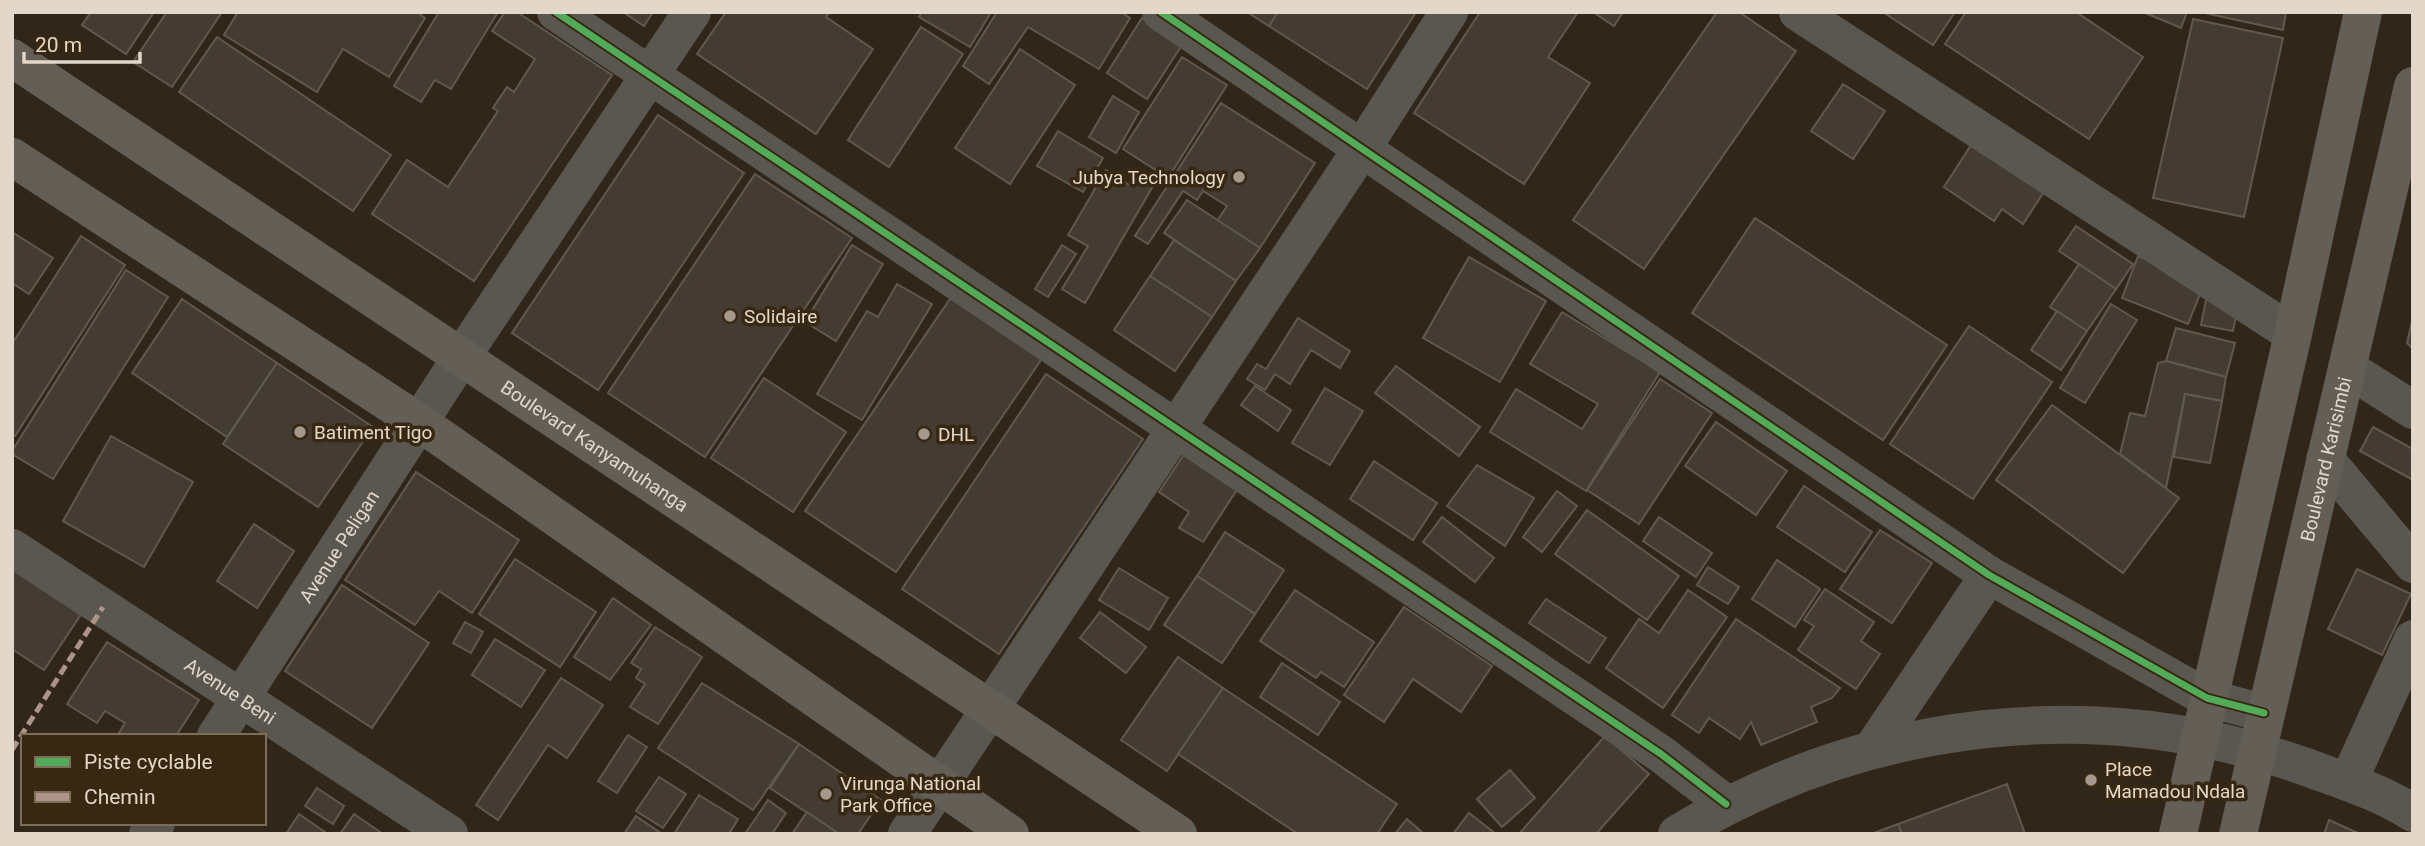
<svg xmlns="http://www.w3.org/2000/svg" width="2425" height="846" viewBox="0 0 2425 846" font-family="Roboto,sans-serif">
<rect width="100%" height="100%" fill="#30271a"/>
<g fill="#443c32" stroke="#61594e" stroke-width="2">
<path d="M91,12H154L126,54L82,25Z"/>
<path d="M167,12H222L172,87L133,62Z"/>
<path d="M238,12H416L425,18L389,77L343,49L317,92L224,35Z"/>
<path d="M439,12H498L451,89L435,80L421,102L394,86Z"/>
<path d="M505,12H517L612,75L474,281L372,214L407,160L448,187L498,111L493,108L507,87L514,92L535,59L492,31Z"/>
<path d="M623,12H653L644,26Z"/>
<path d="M726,12H830L826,17L873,49L816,134L697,54Z"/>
<path d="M922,12H987L990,14L970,47L919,17Z"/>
<path d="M997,12H1121L1130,18L1099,69L1028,27L989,84L963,66Z"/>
<path d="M1247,12H1278L1269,26Z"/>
<path d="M1278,12H1416L1367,89L1269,26Z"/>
<path d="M1480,12H1578L1548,57L1590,83L1524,184L1414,113Z"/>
<path d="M1593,12H1623L1614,26Z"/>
<path d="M1717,12H1739L1796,51L1644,269L1573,220Z"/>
<path d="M1883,12H1955L1933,45Z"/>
<path d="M1966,12H2076L2143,57L2089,139L1945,44Z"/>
<path d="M2143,12H2187L2181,28Z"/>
<path d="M2200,12H2286L2283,30Z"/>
<path d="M1142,18L1182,45L1147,99L1107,73Z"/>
<path d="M2193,19L2283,38L2244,217L2153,198Z"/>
<path d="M921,27L963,54L889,167L848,140Z"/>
<path d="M217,37L391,155L353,211L179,92Z"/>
<path d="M1020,49L1075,85L1010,184L955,148Z"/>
<path d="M1182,57L1227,85L1168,178L1123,149Z"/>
<path d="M1843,84L1885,111L1853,159L1811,131Z"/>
<path d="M1113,96L1139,112L1116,153L1089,137Z"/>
<path d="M1221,103L1315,163L1260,248L1217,221L1227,206L1203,191L1197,200L1183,191L1148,244L1135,236Z"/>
<path d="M658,115L744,173L598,390L512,333Z"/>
<path d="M1058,131L1103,158L1083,192L1037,166Z"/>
<path d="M1975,139L2047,187L2023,224L2002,209L1994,221L1944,187Z"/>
<path d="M1106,170L1129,185L1135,175L1153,186L1085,303L1062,289L1088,246L1068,235Z"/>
<path d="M755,174L852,238L705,457L608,393Z"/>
<path d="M1187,200L1260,248L1236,281L1164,233Z"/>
<path d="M1755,218L1947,345L1883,440L1692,313Z"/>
<path d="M2076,226L2133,264L2116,289L2059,251Z"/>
<path d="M12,232L53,258L29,294L12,283Z"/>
<path d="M81,236L125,265L15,436L12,434V344Z"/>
<path d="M1174,240L1236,281L1212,317L1150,276Z"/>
<path d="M852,245L883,264L836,341L805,322Z"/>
<path d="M1062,245L1076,254L1048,297L1035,289Z"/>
<path d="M2138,256L2205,282L2188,324L2122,298Z"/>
<path d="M1469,257L1546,301L1500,382L1423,338Z"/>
<path d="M2079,264L2116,289L2087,331L2050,307Z"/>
<path d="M126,270L168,297L53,479L12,454V451Z"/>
<path d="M1150,276L1212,317L1175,371L1114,330Z"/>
<path d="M897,284L932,304L862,420L817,394L867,311L878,317Z"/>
<path d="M2207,295L2239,301L2233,331L2201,325Z"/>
<path d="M952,296L1043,357L896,572L805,511Z"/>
<path d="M182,299L277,363L227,437L132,373Z"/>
<path d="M2111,304L2137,320L2085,403L2060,388Z"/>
<path d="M2057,311L2087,331L2061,370L2031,350Z"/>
<path d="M1562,312L1660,372L1586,491L1490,432L1516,389L1582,429L1598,404L1530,364Z"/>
<path d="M2413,317V349L2407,343Z"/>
<path d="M1298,318L1350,351L1340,368L1311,350L1290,384L1275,374L1265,390L1247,379L1257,364L1266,369Z"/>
<path d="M1969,326L2052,382L1973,499L1890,444Z"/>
<path d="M2176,328L2235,343L2226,377L2166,361Z"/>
<path d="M2166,361L2226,377L2222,401L2185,394L2166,488L2120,454L2130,413L2145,416L2158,363Z"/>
<path d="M277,363L373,427L318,507L223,444Z"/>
<path d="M1396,366L1480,427L1459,456L1375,393Z"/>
<path d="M1046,374L1143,439L999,654L902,589Z"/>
<path d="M764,378L846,432L793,512L711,458Z"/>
<path d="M1660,379L1712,413L1639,524L1587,490Z"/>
<path d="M1255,386L1291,410L1278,431L1241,405Z"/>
<path d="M1325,388L1363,411L1330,465L1292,443Z"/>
<path d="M2185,394L2222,401L2210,463L2174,457Z"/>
<path d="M2052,405L2179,498L2123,573L1996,480Z"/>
<path d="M1716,422L1787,471L1756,515L1685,466Z"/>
<path d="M2373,427L2413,449V480L2360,451Z"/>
<path d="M111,436L193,482L144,567L63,521Z"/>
<path d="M1189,447L1242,482L1203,542L1179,528L1189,512L1159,492Z"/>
<path d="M1374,461L1437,503L1413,540L1350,499Z"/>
<path d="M1477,465L1534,498L1505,546L1447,506Z"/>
<path d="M416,472L519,540L472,613L439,591L415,625L345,580Z"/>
<path d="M1804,486L1872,532L1845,572L1777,527Z"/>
<path d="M1557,491L1577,506L1542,552L1523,537Z"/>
<path d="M1587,510L1679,576L1647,620L1555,554Z"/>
<path d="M1442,517L1494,558L1475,582L1423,542Z"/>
<path d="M1659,517L1712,553L1696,577L1643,541Z"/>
<path d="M254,524L294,551L257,608L217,581Z"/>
<path d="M1880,530L1932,563L1892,623L1840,589Z"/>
<path d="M1225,532L1284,570L1255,614L1197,576Z"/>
<path d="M515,559L596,612L560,667L479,614Z"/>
<path d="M1777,560L1820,589L1795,627L1752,599Z"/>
<path d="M12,567L82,613L44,670L12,649Z"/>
<path d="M1708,567L1739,587L1728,604L1697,585Z"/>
<path d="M1119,568L1168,598L1149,630L1099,600Z"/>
<path d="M2357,569L2411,594L2382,655L2328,629Z"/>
<path d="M1197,576L1255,614L1222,663L1164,625Z"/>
<path d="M342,585L429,643L372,728L285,671Z"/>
<path d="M1825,589L1874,622L1861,641L1880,654L1856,689L1798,650L1814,626L1804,620Z"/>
<path d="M1295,590L1374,642L1344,687L1321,672L1316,678L1260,641Z"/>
<path d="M1688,590L1727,617L1663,708L1606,668L1639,619L1659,633Z"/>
<path d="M613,598L651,625L610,680L574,657Z"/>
<path d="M1546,599L1606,638L1589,663L1529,623Z"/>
<path d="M1404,607L1492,666L1461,712L1413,679L1384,722L1344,695Z"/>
<path d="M1100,612L1146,647L1126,673L1080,638Z"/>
<path d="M1736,619L1840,688L1832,698L1811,707L1817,722L1761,745L1751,722L1740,739L1709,718L1699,733L1672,715Z"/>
<path d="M465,622L483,632L471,653L453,643Z"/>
<path d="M655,627L702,657L658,724L630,707L645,684L636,678L641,669L631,663Z"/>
<path d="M495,639L545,670L521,707L472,675Z"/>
<path d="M107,642L199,700L176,736H117L125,723L105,711L97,723L67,704Z"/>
<path d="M1178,657L1223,688L1167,771L1121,740Z"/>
<path d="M1282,663L1340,702L1318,735L1260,697Z"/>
<path d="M561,678L603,705L567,758L548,745L498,820L476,805Z"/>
<path d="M702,683L799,744L753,810L658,748Z"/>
<path d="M1223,688L1397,804L1377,834H1298L1178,754Z"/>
<path d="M628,735L647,747L617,793L598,781Z"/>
<path d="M1605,736L1649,774L1596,834H1519Z"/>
<path d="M799,744L881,800L858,834H839L770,788Z"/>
<path d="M1510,770L1535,798L1502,827L1477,799Z"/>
<path d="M659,777L686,794L663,828L636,811Z"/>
<path d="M2007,784L2025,834H1902L1898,824Z"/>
<path d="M317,788L344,806L333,824L305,806Z"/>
<path d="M699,795L738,819L729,834H674Z"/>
<path d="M768,800L786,813L772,834H745Z"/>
<path d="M807,812L839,834H792Z"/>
<path d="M1469,813L1496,834H1453Z"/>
<path d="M299,814L325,832L324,834H286Z"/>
<path d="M354,814L383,834H340Z"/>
<path d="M636,816L662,834H624Z"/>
<path d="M1407,819L1424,834H1395Z"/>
<path d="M2329,820L2360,834H2324Z"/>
<path d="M1898,824L1902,834H1871Z"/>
</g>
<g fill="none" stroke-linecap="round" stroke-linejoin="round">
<g stroke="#5a5751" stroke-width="38">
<path d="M556,12L1661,754L1726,804"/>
<path d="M1161,12L1989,575L2207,698L2264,713"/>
<path d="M1798,12L2293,334"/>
<path d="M2347,368L2413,410"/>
<path d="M2325,459L2413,564"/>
<path id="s1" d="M12,548L449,834"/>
<path id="s2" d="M216,736L462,356L692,12"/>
<path d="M1873,748L1989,575"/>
<path d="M2348,782L2413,639"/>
<path d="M148,834L156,823"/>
<path d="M907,834L1363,147L1449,12"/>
<path d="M1677,834C1868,719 2095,692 2306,767C2342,780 2380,792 2413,813"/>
</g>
<g stroke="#635e56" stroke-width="38">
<path id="s3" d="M12,58L1178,834"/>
<path d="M12,157L420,423L1010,834"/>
<path d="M2178,834L2293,334L2363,12"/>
<path id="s4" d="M2238,834L2413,86"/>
</g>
<path stroke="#af9288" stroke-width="5" stroke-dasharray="10 5" stroke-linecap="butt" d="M12,750L103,607"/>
<g stroke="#392811" stroke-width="11">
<g id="cycleway">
<path d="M556,12L1661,754L1726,804"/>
<path d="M1161,12L1989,575L2207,698L2264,713"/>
</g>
</g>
<use href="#cycleway" stroke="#51ab58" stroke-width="7"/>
</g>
<g fill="#a4998c" stroke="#392811" stroke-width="2.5">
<circle cx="1239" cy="177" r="7"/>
<circle cx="730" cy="316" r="7"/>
<circle cx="300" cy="432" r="7"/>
<circle cx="924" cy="434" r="7"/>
<circle cx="2091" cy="780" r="7"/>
<circle cx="826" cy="794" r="7"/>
</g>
<g text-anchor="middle" stroke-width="7" stroke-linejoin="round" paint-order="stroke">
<g font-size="19" fill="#e2d7c9" stroke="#392811" text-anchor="start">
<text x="1225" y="184" text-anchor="end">Jubya Technology</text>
<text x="744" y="323">Solidaire</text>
<text x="314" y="439">Batiment Tigo</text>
<text x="938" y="441">DHL</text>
<text x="2105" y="776">Place<tspan x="2105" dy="22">Mamadou Ndala</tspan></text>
<text x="840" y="790">Virunga National<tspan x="840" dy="22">Park Office</tspan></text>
</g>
<g font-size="19" fill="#e2d7c9" stroke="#392811">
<text dy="7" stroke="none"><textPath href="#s3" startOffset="700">Boulevard Kanyamuhanga</textPath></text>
<text dy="7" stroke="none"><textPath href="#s4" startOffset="385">Boulevard Karisimbi</textPath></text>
<text dy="7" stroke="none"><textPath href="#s2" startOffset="226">Avenue Peligan</textPath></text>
<text dy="7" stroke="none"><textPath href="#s1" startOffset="261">Avenue Beni</textPath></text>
</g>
</g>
<rect width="2425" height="846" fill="none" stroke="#e2d7c9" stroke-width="28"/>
<rect x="21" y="734" width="245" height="91" fill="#392811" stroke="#7d6e5b" stroke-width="2"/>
<rect x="35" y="757" width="35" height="10" fill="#51ab58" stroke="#7d6e5b" stroke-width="2"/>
<text x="84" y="769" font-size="21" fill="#e2d7c9">Piste cyclable</text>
<rect x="35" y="792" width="35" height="10" fill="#af9288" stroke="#7d6e5b" stroke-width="2"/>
<text x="84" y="804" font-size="21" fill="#e2d7c9">Chemin</text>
<path d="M24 52v10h116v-10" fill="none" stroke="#e2d7c9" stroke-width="3.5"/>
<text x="35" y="52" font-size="21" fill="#e2d7c9" stroke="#392811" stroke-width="5" paint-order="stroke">20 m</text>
</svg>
